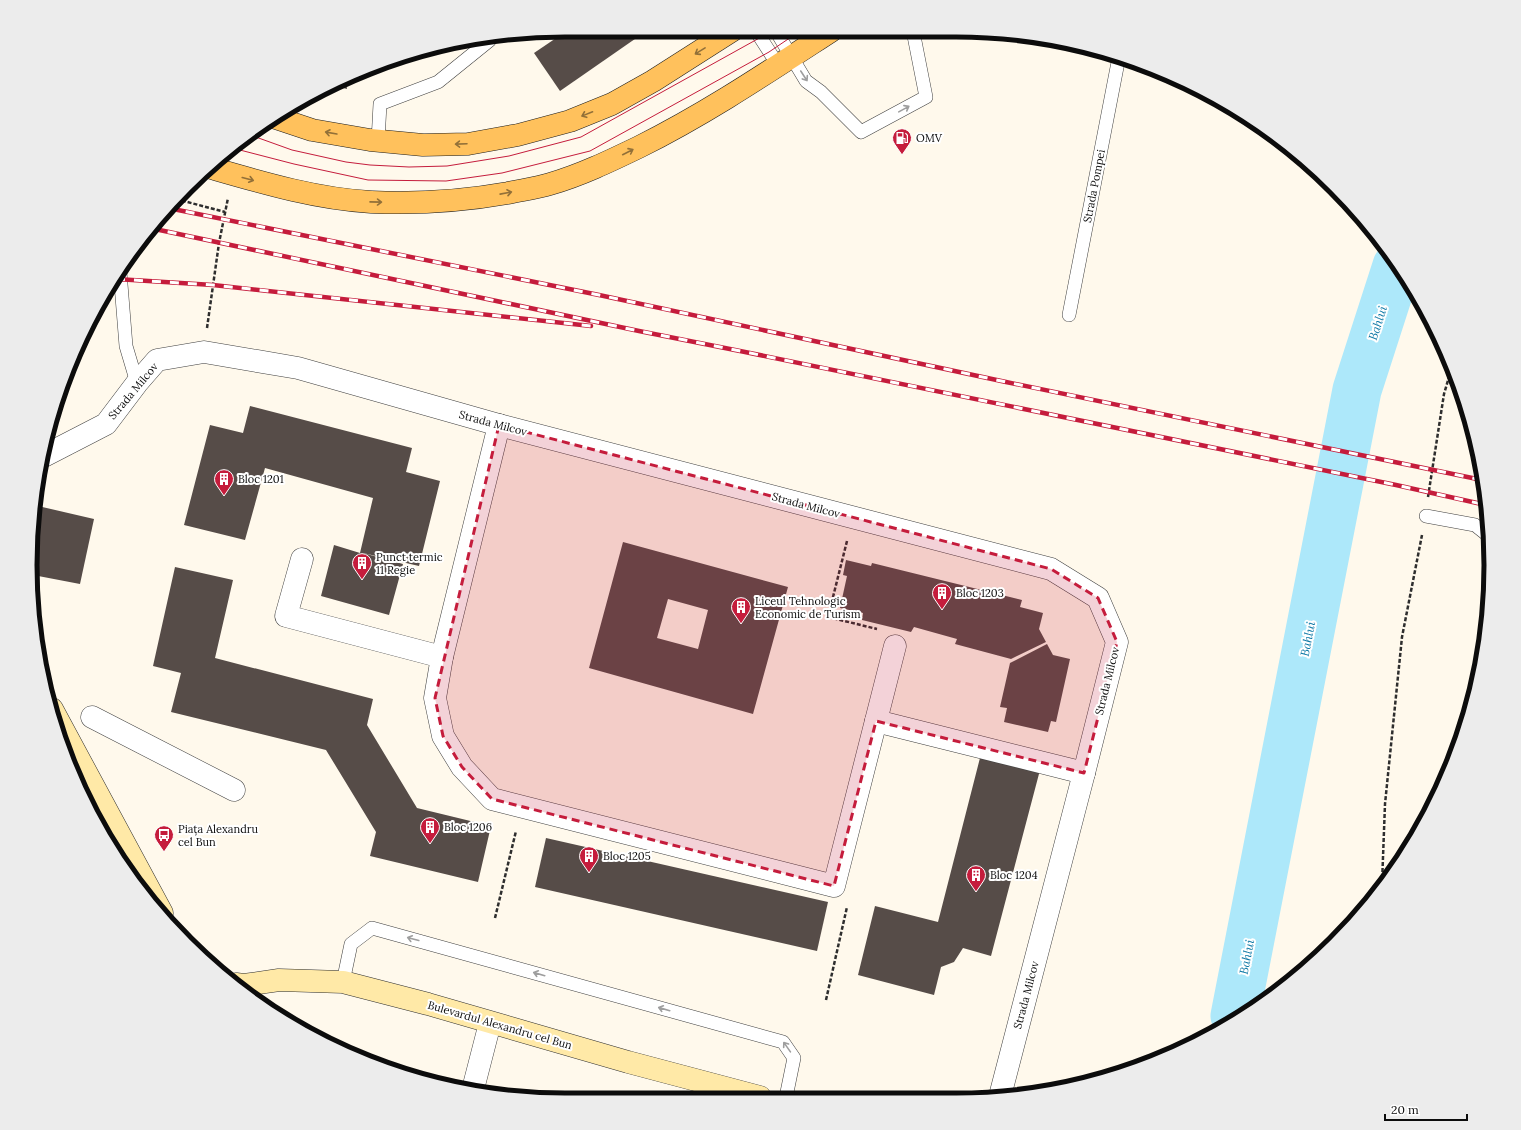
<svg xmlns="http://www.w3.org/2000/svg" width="1521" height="1130" viewBox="0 0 1521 1130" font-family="Lora,serif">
<rect width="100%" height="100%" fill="#fff9ec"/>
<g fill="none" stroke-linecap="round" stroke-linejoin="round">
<path stroke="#ade8fa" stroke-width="49" d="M1235,1016L1357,390L1397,266"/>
</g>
<g fill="#564c48" fill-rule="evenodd">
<path d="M568,30H644L645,32L560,91L534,53Z"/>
<path d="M392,63V68L376,69Z"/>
<path d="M346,82L347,89L336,86Z"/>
<path d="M250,406L412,448L406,472L440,481L419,566L363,553L403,564L389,615L321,596L334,545L360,553L373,498L265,468L245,540L184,525L210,425L243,433Z"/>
<path d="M38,506L94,519L80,584L33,575Z"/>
<path d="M623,542L788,587L753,714L589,668ZM668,599L708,610L698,649L657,638Z"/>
<path d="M846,560L871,566L872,563L1022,600L1020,607L1043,613L1039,629L1046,642L1011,659L955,644L957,639L914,627L911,632L862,620L863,613L840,608L847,576L843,575Z"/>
<path d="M175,567L233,580L215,658L373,699L367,725L417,808L491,826L478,882L370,856L376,832L326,750L171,712L181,673L153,666Z"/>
<path d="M1047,644L1053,655L1070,659L1056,722L1051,721L1048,732L1004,722L1007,708L1000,707L1010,663Z"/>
<path d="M981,754L1040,770L991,956L963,948L954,962L941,967L934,995L858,975L875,906L938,922Z"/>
<path d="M546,838L828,902L817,951L535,887Z"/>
<path d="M402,1071L422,1076L421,1080Z"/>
<path d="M508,1092L535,1098V1099L507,1095Z"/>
</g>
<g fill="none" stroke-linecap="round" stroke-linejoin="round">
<g stroke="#3f3f3f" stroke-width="14">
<g id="lane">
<path d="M756,31L778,65"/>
<path d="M776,31L806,81L821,92L861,132L926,97L913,31"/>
<path d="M378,141L380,104L438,82L490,40"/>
<path d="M120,272L126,346L137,383"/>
<path d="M1069,315L1119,57"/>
<path d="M1426,516L1475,525L1490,537"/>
<path d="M343,982L351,944L372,928L783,1042L794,1058L786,1097"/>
</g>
</g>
<g stroke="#3f3f3f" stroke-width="23">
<g id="street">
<path d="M499,425L442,657L435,698L443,736L462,767L492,799L834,886L895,646"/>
<path d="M42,457L106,424L137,383L157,360L204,352L298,368L499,425L1051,569L1098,598L1117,642L1084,773L1000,1096"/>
<path d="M302,559L286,616L442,657"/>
<path d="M92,717L234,790"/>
<path d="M876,721L1084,773"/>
<path d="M473,1089L490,1023"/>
</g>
</g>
<g stroke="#2e2e2e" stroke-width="23">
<g id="secondary">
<path d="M52,709L162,913"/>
<path d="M236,984L244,985L279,980L343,982L428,1004L628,1062L760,1097"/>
</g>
</g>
<g stroke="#1d1d1d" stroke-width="23">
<g id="primary">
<path d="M276,118L312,130L370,140L423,145L468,144L518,135L570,121L612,104L653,81L733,30"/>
<path d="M211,168C263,183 317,199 371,202C416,204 463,201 508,193C522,190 537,188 550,184C581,175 610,161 639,147C707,113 768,72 831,31"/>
</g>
</g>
<g stroke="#2e2e2e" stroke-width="2.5" stroke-dasharray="4 2" stroke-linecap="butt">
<path d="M176,199L225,212"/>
<path d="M207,328L219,243L228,198"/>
<path d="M1428,497L1444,394L1451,370"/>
<path d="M847,541L828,617L877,629"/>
<path d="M1382,884L1385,804L1402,637L1422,535"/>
<path d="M495,918L516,831"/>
<path d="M826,1000L847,907"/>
</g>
<use href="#lane" stroke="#fff" stroke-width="13"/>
<use href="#street" stroke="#fff" stroke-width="22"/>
<use href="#secondary" stroke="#ffe9a7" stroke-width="22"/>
<use href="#primary" stroke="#ffc15c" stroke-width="22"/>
<g stroke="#c51c3c" stroke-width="1">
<path d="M253,136L292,150L346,162L370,165L409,167L447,166L509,156L581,137L772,31"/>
<path d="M236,149L294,164L368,180L446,181L502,173L590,151L769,52L800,31"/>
</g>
<g stroke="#c51c3c" stroke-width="4.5">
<g id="rail">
<path d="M168,208L599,295L1006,382L1482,480"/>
<path d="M150,228L639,331L745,352L1396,485L1486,505"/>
<path d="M116,279L213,285L591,326"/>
</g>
</g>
<use href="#rail" stroke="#fff" stroke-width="3" stroke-dasharray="9" stroke-linecap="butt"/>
</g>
<defs><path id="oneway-shaft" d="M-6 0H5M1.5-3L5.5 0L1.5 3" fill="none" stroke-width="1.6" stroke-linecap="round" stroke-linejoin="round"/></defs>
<g stroke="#927038">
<use href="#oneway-shaft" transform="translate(700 51) rotate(148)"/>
<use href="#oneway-shaft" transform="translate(587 114) rotate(158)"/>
<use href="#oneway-shaft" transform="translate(331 133) rotate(-170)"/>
<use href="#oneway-shaft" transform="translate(461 144) rotate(178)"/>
<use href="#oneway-shaft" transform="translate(628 152) rotate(-27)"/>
<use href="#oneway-shaft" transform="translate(248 179) rotate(15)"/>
<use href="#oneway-shaft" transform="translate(506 193) rotate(-11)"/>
<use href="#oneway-shaft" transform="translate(376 202) rotate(1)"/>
</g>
<g stroke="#9e9e9e">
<use href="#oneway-shaft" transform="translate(804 76) rotate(57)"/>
<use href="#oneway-shaft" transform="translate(904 109) rotate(-29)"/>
<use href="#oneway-shaft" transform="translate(413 939) rotate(-165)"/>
<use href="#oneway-shaft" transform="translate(539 974) rotate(-164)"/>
<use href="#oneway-shaft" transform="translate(664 1009) rotate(-164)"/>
<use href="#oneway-shaft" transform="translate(787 1047) rotate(-125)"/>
</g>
<path fill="#c51c3c" fill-opacity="0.2" stroke="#c51c3c" stroke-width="3" stroke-dasharray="8 5" stroke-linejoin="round" d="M499,425L1051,569L1098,598L1117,642L1084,773L876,721L834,886L492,799L462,767L443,736L435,698Z"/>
<defs>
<g id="fuel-pin" transform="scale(1)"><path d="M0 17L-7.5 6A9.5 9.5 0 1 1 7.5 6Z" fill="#c51c3c" stroke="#fff"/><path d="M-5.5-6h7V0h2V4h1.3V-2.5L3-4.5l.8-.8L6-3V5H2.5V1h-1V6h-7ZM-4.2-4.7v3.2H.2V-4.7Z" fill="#fff"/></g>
<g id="building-pin" transform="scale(1)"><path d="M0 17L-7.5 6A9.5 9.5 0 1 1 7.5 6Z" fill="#c51c3c" stroke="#fff"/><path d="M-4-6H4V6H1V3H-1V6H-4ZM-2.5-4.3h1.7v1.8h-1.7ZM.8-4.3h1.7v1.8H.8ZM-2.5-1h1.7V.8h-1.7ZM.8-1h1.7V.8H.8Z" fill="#fff"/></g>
<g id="bus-pin" transform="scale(1)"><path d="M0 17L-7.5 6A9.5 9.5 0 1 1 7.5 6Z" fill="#c51c3c" stroke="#fff"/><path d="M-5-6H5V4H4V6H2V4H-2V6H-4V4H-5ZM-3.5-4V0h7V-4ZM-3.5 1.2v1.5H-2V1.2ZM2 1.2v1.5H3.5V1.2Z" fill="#fff"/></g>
</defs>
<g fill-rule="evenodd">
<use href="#fuel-pin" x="902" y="138"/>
<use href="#building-pin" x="224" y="479"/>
<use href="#building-pin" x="362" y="563"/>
<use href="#building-pin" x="942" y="593"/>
<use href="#building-pin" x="741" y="607"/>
<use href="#building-pin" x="430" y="827"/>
<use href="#bus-pin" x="164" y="835"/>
<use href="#building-pin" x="589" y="856"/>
<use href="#building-pin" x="976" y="875"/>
</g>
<g text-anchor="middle" stroke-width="4" stroke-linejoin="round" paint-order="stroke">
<g font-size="11" fill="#0c0c0c" stroke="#fff" text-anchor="start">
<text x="916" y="142">OMV</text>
<text x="238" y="483">Bloc 1201</text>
<text x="376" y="561">Punct termic<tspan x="376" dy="13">11 Regie</tspan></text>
<text x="956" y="597">Bloc 1203</text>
<text x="755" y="605">Liceul Tehnologic<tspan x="755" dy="13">Economic de Turism</tspan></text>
<text x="444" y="831">Bloc 1206</text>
<text x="178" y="833">Piața Alexandru<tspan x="178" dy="13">cel Bun</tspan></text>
<text x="603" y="860">Bloc 1205</text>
<text x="990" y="879">Bloc 1204</text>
</g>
<g font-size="11" fill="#0c0c0c" stroke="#fff">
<text transform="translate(1094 186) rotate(-79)" y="4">Strada Pompei</text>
<text transform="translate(133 391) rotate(-50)" y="4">Strada Milcov</text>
<text transform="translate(493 423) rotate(15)" y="4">Strada Milcov</text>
<text transform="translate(806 505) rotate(15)" y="4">Strada Milcov</text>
<text transform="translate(1107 681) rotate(-76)" y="4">Strada Milcov</text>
<text transform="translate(1026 995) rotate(-75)" y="4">Strada Milcov</text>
<text transform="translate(500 1025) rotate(16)" y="4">Bulevardul Alexandru cel Bun</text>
</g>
<g font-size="12" font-style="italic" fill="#0e79a6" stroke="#fff">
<text transform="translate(1378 323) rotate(-72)" y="4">Bahlui</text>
<text transform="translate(1308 639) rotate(-79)" y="4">Bahlui</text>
<text transform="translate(1247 957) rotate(-79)" y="4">Bahlui</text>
</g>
</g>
<path d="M0 0H1521V1130H0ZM565 37H956A528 528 0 0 1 1484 565V565A528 528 0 0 1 956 1093H565A528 528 0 0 1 37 565V565A528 528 0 0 1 565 37Z" fill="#ececec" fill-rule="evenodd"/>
<path fill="none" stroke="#0c0c0c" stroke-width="5" d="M565 37H956A528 528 0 0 1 1484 565V565A528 528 0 0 1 956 1093H565A528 528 0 0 1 37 565V565A528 528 0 0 1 565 37Z"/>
<path d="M1385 1114v6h82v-6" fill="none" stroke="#0c0c0c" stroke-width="2"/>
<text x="1391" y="1114" font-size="12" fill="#0c0c0c" stroke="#ffffff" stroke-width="3" paint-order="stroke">20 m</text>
</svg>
